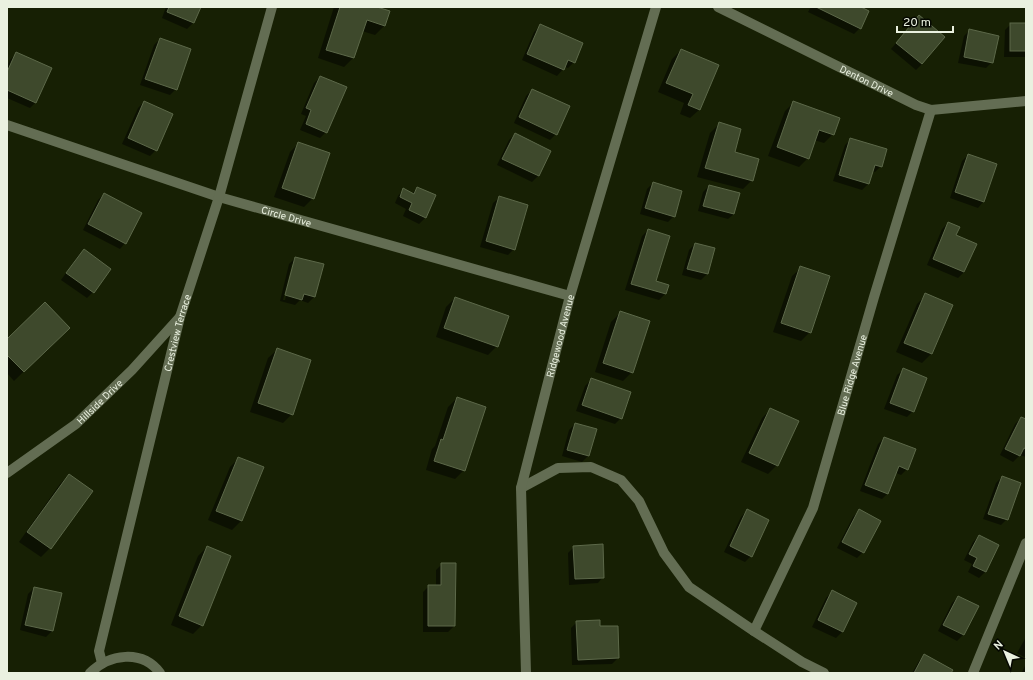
<svg xmlns="http://www.w3.org/2000/svg" width="1033" height="680" viewBox="0 0 1033 680" font-family="Overpass,sans-serif">
<rect width="100%" height="100%" fill="#172004"/>
<g fill="#0007" fill-rule="evenodd">
<path d="M166,7H200L193,23L187,29L162,18Z"/>
<path d="M334,7H374L384,26L375,35L362,31L353,58L344,67L318,58Z"/>
<path d="M811,7H859L860,28L854,34L808,12Z"/>
<path d="M913,23L922,64L916,70L891,49Z"/>
<path d="M1011,24H1026V57H1004L1005,30Z"/>
<path d="M540,26L574,62L568,68L565,67L557,76L522,60L534,32Z"/>
<path d="M970,30L992,62L986,68L958,63L964,36Z"/>
<path d="M160,39L176,89L170,95L140,85L154,45Z"/>
<path d="M681,50L718,65L699,110L690,118L680,114L684,103L658,92L672,59Z"/>
<path d="M16,54L36,102L30,108L7,98V66L10,60Z"/>
<path d="M320,77L326,132L320,138L300,130L306,116L301,114L314,83Z"/>
<path d="M532,90L556,134L550,140L514,123L526,96Z"/>
<path d="M144,102L156,150L150,156L122,144L138,108Z"/>
<path d="M794,102L833,134L824,143L814,140L808,158L799,167L768,156L785,111Z"/>
<path d="M719,124L734,152L752,180L743,189L697,177L710,133Z"/>
<path d="M515,134L550,151L538,176L532,182L497,165L509,140Z"/>
<path d="M851,139L881,166L875,172L872,171L868,184L862,190L833,181L845,145Z"/>
<path d="M299,143L313,198L304,207L274,197L290,152Z"/>
<path d="M968,155L983,202L978,208L950,198L962,161Z"/>
<path d="M653,183L674,216L668,222L640,214L647,189Z"/>
<path d="M709,186L734,214L728,219L698,211L703,192Z"/>
<path d="M417,188L425,218L419,224L403,216L406,209L395,203L398,196L403,190L412,194Z"/>
<path d="M104,194L125,243L120,249L83,230L98,200Z"/>
<path d="M499,198L514,249L508,255L480,247L493,203Z"/>
<path d="M948,223L955,236L975,244L964,272L958,278L927,265L942,229Z"/>
<path d="M648,230L654,282L667,286L665,294L659,300L625,290L642,236Z"/>
<path d="M695,244L714,249L707,274L701,280L682,275L689,250Z"/>
<path d="M84,250L110,269L93,292L87,298L61,280L78,256Z"/>
<path d="M295,258L314,297L308,303L300,300L295,305L280,301L289,264ZM292,264H294L285,300H283Z"/>
<path d="M801,268L810,332L801,341L773,332L792,276Z"/>
<path d="M926,295L952,306L931,354L922,363L896,352L917,304Z"/>
<path d="M455,298L497,346L488,355L436,337L446,307Z"/>
<path d="M620,313L632,372L623,381L595,372L611,322Z"/>
<path d="M68,328L14,381L7,373V340Z"/>
<path d="M277,350L292,414L283,423L250,412L268,358Z"/>
<path d="M903,370L913,411L907,417L884,409L897,375Z"/>
<path d="M591,380L621,418L615,424L576,411L585,386Z"/>
<path d="M457,398L464,470L455,479L426,470L432,449L435,446L448,407Z"/>
<path d="M771,409L777,465L768,474L741,462L762,418Z"/>
<path d="M1021,418L1026,420V457L1020,455L1013,462L1000,455L1015,424Z"/>
<path d="M575,424L596,430L588,456L582,462L562,456L569,430Z"/>
<path d="M884,438L907,469L901,475L896,473L888,493L882,499L860,491L878,444Z"/>
<path d="M239,458L241,521L232,530L208,520L230,467Z"/>
<path d="M69,475L91,491L50,548L41,557L19,542L60,484Z"/>
<path d="M1002,477L1007,519L1001,525L983,519L996,483Z"/>
<path d="M747,511L751,556L745,562L724,552L741,517Z"/>
<path d="M859,511L863,552L857,558L837,548L853,517Z"/>
<path d="M979,536L997,546L985,572L979,578L968,572L972,564L964,560L973,542Z"/>
<path d="M207,547L202,625L193,634L171,625L198,556Z"/>
<path d="M574,547L603,577L598,583L569,585L568,553Z"/>
<path d="M442,564L454,626L448,632H423V592L429,586H436V570Z"/>
<path d="M34,588L52,631L46,637L20,630L28,594Z"/>
<path d="M832,592L856,603L842,632L836,638L812,627L826,598Z"/>
<path d="M958,597L977,607L963,635L957,641L938,631L952,603Z"/>
<path d="M577,622L599,627L618,658L612,664L572,665L571,628Z"/>
<path d="M1026,637V658L1017,653Z"/>
<path d="M925,655L950,673H912L919,661Z"/>
<path d="M1026,664V673H1025L1022,672Z"/>
</g>
<g fill="#3e492c" stroke="#5c6849">
<path d="M169,7H201L194,23L167,12Z"/>
<path d="M340,7H377L390,11L385,26L367,20L354,58L326,50Z"/>
<path d="M816,7H861L869,11L861,29Z"/>
<path d="M919,15L945,37L922,64L896,43Z"/>
<rect x="1010" y="23" width="16" height="28"/>
<path d="M540,24L583,43L575,63L568,60L564,70L527,54Z"/>
<path d="M969,29L999,36L993,63L964,57Z"/>
<path d="M160,38L191,49L177,90L145,79Z"/>
<path d="M681,49L719,65L700,110L688,105L693,94L666,83Z"/>
<path d="M16,52L52,68L36,103L7,90V72Z"/>
<path d="M320,76L347,87L327,133L306,124L311,110L306,108Z"/>
<path d="M532,89L570,106L557,135L519,117Z"/>
<path d="M144,101L173,114L157,151L128,138Z"/>
<path d="M793,101L840,118L834,135L819,130L809,159L777,147Z"/>
<path d="M719,122L741,129L735,152L759,159L753,181L705,168Z"/>
<path d="M515,133L551,151L539,176L502,159Z"/>
<path d="M850,138L887,149L882,167L875,165L869,184L839,175Z"/>
<path d="M298,142L330,153L314,199L282,188Z"/>
<path d="M968,154L997,164L984,202L955,192Z"/>
<path d="M653,182L682,191L675,217L645,208Z"/>
<path d="M709,185L740,193L734,214L703,206Z"/>
<path d="M417,187L436,195L426,218L409,210L412,203L400,197L403,188L414,194Z"/>
<path d="M104,193L142,213L126,244L88,224Z"/>
<path d="M499,196L528,205L515,250L486,241Z"/>
<path d="M948,222L960,227L956,235L977,244L964,272L933,259Z"/>
<path d="M648,229L670,236L656,281L669,285L666,294L631,284Z"/>
<path d="M695,243L715,248L708,274L687,269Z"/>
<path d="M84,249L111,269L94,293L66,273Z"/>
<path d="M295,257L324,264L315,297L304,294L302,300L285,295Z"/>
<path d="M800,266L830,276L811,333L781,323Z"/>
<path d="M925,293L953,305L932,354L904,343Z"/>
<path d="M455,297L509,316L498,347L444,328Z"/>
<path d="M45,302L70,328L24,372L7,355V339Z"/>
<path d="M620,311L650,321L633,373L603,363Z"/>
<path d="M277,348L311,360L293,415L258,403Z"/>
<path d="M903,368L927,378L914,412L890,403Z"/>
<path d="M591,378L631,392L622,419L582,405Z"/>
<path d="M457,397L486,407L465,471L434,461L441,439L443,440Z"/>
<path d="M770,408L799,421L778,466L749,453Z"/>
<path d="M1021,417L1026,419V449L1024,448L1020,456L1005,449Z"/>
<path d="M575,423L597,429L589,456L567,450Z"/>
<path d="M884,437L916,449L908,470L899,466L888,494L865,485Z"/>
<path d="M238,457L264,467L242,521L216,511Z"/>
<path d="M69,474L93,491L51,549L27,532Z"/>
<path d="M1002,476L1021,483L1008,520L988,514Z"/>
<path d="M747,509L769,520L752,557L730,546Z"/>
<path d="M859,509L881,521L864,553L842,542Z"/>
<path d="M979,535L999,545L986,572L973,566L977,558L969,554Z"/>
<path d="M603,544L604,578L575,579L573,546Z"/>
<path d="M207,546L231,556L203,626L179,616Z"/>
<path d="M441,563H456L455,626H428V585H441Z"/>
<path d="M34,587L62,593L53,631L25,625Z"/>
<path d="M832,590L857,603L843,632L818,620Z"/>
<path d="M958,596L979,606L964,635L943,625Z"/>
<path d="M600,620V626H618L619,658L578,660L576,621Z"/>
<path d="M924,654L953,670L951,673H914Z"/>
</g>
<g fill="none" stroke-linecap="round" stroke-linejoin="round">
<g stroke="#636d53" stroke-width="10">
<path id="s1" d="M718,7L916,105L931,110L1026,101"/>
<path id="s2" d="M7,125L219,197L570,296"/>
<path id="s3" d="M7,473L76,424L132,370L179,318"/>
<path d="M521,488L558,468L591,467L621,480L639,501L664,553L689,587L754,631L802,662L824,673"/>
<path id="s4" d="M754,631L813,508L874,297L931,110"/>
<path id="s5" d="M102,663L99,651L180,317L219,197L272,7"/>
<path d="M90,673C109,654 142,649 160,673"/>
<path id="s6" d="M526,673L521,488L570,296L656,7"/>
<path d="M973,673L1026,543"/>
</g>
</g>
<g text-anchor="middle" stroke-width="4" stroke-linejoin="round" paint-order="stroke">
<g font-size="10" fill="#eaf1e0" stroke="#050801">
<text dy="4" stroke="none"><textPath href="#s1" startOffset="166">Denton Drive</textPath></text>
<text dy="4" stroke="none"><textPath href="#s2" startOffset="294">Circle Drive</textPath></text>
<text dy="4" stroke="none"><textPath href="#s5" startOffset="340">Crestview Terrace</textPath></text>
<text dy="4" stroke="none"><textPath href="#s6" startOffset="342">Ridgewood Avenue</textPath></text>
<text dy="4" stroke="none"><textPath href="#s4" startOffset="275">Blue Ridge Avenue</textPath></text>
<text dy="4" stroke="none"><textPath href="#s3" startOffset="117">Hillside Drive</textPath></text>
</g>
</g>
<rect width="1033" height="680" fill="none" stroke="#eaf1e0" stroke-width="16"/>
<g transform="translate(1005 652) rotate(316)" stroke="#050801" stroke-width="3" paint-order="stroke">
<path d="M0-3L7 15L0 10L-7 15Z" fill="#eaf1e0"/>
<text y="-6" font-size="11" font-weight="bold" text-anchor="middle" fill="#eaf1e0">N</text>
</g>
<path d="M897 26v6h56v-6" fill="none" stroke="#eaf1e0" stroke-width="2"/>
<text x="903" y="26" font-size="12" fill="#eaf1e0" stroke="#050801" stroke-width="3" paint-order="stroke">20 m</text>
</svg>
